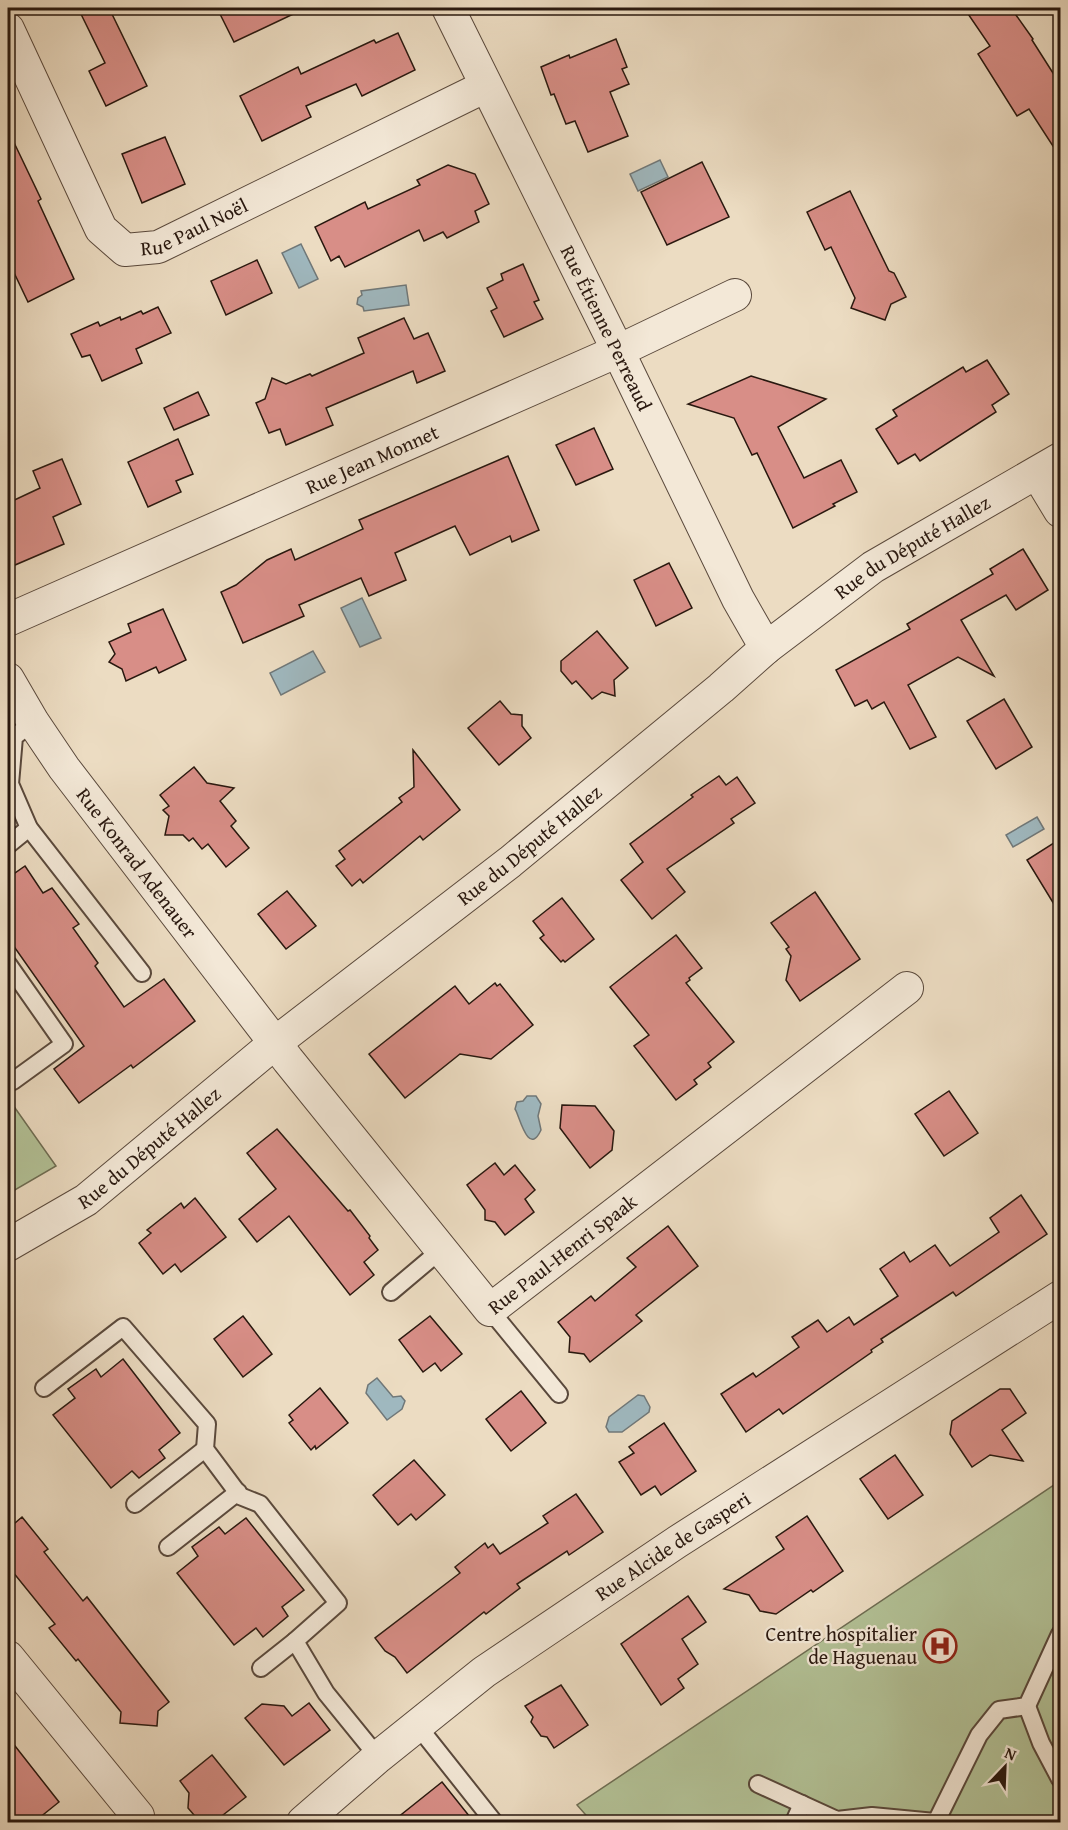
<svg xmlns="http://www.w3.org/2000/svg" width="1068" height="1830" viewBox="0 0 1068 1830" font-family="'Gentium Book Plus',serif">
<rect width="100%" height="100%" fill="#ecdcc2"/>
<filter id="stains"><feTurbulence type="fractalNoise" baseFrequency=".00333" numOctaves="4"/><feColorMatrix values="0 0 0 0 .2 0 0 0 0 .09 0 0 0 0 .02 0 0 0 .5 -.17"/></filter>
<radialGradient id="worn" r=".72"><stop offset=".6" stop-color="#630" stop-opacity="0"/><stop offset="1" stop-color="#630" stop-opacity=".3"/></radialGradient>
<g fill="#b3c297" stroke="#6e6d53" stroke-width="1.5">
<path d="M8,1098L56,1166L8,1194Z"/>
<path d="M1060,1481V1822H592L577,1805Z"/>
</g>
<g fill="#9fb8bf" stroke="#707879" stroke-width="1.5">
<path d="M660,160L668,177L638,191L630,174Z"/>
<path d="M301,244L318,279L299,288L282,253Z"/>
<path d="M406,285L409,305L364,311L363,307L357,304L358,298L362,295L361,291Z"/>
<path d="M362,598L381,638L360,647L341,608Z"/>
<path d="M313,651L325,672L281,695L270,673Z"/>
<path d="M1037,817L1044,829L1013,847L1006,835Z"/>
<path d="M527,1096H536L541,1104L538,1116L541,1130C528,1158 519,1114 515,1109L517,1102L523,1101Z"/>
<path d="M377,1378L393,1397L401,1396L405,1401L402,1409L387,1420L366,1393L368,1385Z"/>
<path d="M638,1395L644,1396L650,1407L649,1412L622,1432H609L606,1427L609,1417Z"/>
</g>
<g fill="#d88e87" stroke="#29180f" stroke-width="1.5">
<path d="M78,8H109L147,86L106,106L89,71L105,63Z"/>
<path d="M217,8H306L234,42Z"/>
<path d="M964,8H1011L1033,39L1032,40L1060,84V157L1029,109L1017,116L978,54L990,46Z"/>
<path d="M398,33L415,70L362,96L356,84L306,106L311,117L262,141L240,96L298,67L301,74L374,40L376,43Z"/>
<path d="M616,39L627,67L622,69L629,84L610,92L628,136L588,152L575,121L566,124L554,94L551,95L541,67L569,55L570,58Z"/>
<path d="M8,130L41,199L38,201L74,279L28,302L8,260Z"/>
<path d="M165,137L185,184L142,203L122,154Z"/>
<path d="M702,162L729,217L667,245L641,192Z"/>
<path d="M448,165L475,174L489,204L475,211L479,222L447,238L443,232L424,241L419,230L345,267L339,256L331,261L315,227L365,202L368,209L420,185L417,180Z"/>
<path d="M850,191L889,271L894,273L906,297L891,304L885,320L851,308L855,298L831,247L825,250L807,212Z"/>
<path d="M257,260L272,293L226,315L211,281Z"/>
<path d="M523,264L539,300L534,302L543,319L504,337L491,311L497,308L487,288L503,280L501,274Z"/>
<path d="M158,307L171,333L136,349L142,363L102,381L90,355L82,357L71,334L98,322L100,326L120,317L121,320L141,311L143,314Z"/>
<path d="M404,318L414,339L428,333L445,371L417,383L413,371L326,408L333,425L286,445L280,429L269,433L256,403L265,399L272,378L286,384L310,374L312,376L364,353L358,338Z"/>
<path d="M987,360L1009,394L992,405L996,412L920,461L915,454L898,464L876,429L897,416L893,410L963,367L966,372Z"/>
<path d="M751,376L826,399L778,427L804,478L841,460L857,492L833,504L835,506L793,528L757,453L752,455L734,418L688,404Z"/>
<path d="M198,392L209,415L174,430L164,408Z"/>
<path d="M594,428L613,469L576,485L556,445Z"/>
<path d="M178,439L193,474L176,481L181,492L148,507L128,462Z"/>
<path d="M508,456L539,530L512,542L510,536L470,555L455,526L395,553L406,580L369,596L361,578L299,605L304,616L243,643L221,592L236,585L267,560L291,549L295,560L363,529L359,520Z"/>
<path d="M62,459L81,504L53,517L64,544L8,568V503L40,488L33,471Z"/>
<path d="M1023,549L1048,590L1016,610L1006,595L961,620L994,676L958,657L908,685L936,737L910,749L884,702L872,709L867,700L855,706L836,670L910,629L907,624L993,574L990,569Z"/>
<path d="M669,563L692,608L656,626L634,580Z"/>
<path d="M163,609L186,660L159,673L156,667L126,681L122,669L109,662L115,654L109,642L131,632L128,624Z"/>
<path d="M597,631L628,668L614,680L615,696L602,692L592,699L576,681L572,684L561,671V661Z"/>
<path d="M1004,699L1032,747L996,769L967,721Z"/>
<path d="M500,701L511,714L522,715V726L531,738L499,765L468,728Z"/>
<path d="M413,750L460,810L423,840L420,836L363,883L360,879L352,886L336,866L345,859L339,851L402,802L399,798L414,787Z"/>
<path d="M194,767L207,783L234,788L220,801L236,821L231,826L249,848L226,867L208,844L202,849L193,838L189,841L183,835H165L169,816L163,810L169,806L160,795Z"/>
<path d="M719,776L726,785L737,777L755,803L731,819L734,823L667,869L685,892L652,919L621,880L643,862L630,844L693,797L691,795Z"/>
<path d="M1060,839V914L1027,860Z"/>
<path d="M25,866L43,893L52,888L79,924L73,928L98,963L95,966L124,1007L164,979L195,1021L133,1068L131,1065L79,1103L54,1069L84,1046L8,938V878Z"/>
<path d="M287,891L316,926L286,949L258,914Z"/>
<path d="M815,892L860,959L800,1001L786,980L791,956L786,949L789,947L771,923Z"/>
<path d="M562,898L594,939L565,962L563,960L561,962L540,938L544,935L533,921Z"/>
<path d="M676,935L702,968L689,978L690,980L686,983L734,1042L708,1063L711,1067L694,1080L697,1084L676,1100L634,1046L649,1035L610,987Z"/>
<path d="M495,983L497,986L500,984L533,1025L491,1059L460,1054L405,1098L369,1054L455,986L469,1004Z"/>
<path d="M949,1091L978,1133L944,1156L915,1114Z"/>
<path d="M562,1105L595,1106L614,1131L612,1150L590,1168L560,1128Z"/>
<path d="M277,1129L348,1211L350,1210L370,1236L369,1238L378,1250L364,1262L374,1275L350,1295L289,1216L257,1242L239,1219L276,1189L247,1153Z"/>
<path d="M495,1163L504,1175L515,1165L535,1190L525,1199L534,1212L505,1235L495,1222L485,1220V1210L467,1185Z"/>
<path d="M1021,1195L1047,1234L956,1296L953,1292L881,1339L883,1342L871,1350L872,1352L783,1414L779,1409L746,1432L721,1394L753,1373L756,1377L799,1347L792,1337L818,1320L827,1332L849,1317L854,1325L898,1296L880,1269L904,1252L910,1262L935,1245L950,1266L999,1232L990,1218Z"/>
<path d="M195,1198L226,1237L181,1272L175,1264L163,1274L139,1243L151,1233L147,1230L181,1203L184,1208Z"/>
<path d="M668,1226L698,1266L636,1315L642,1321L590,1362L584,1354L569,1352L570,1337L558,1322L591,1296L595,1301L636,1267L627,1258Z"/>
<path d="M243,1316L272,1354L243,1377L214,1339Z"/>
<path d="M430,1316L462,1354L441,1371L435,1363L423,1372L399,1340Z"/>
<path d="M123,1359L180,1433L159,1450L165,1458L139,1478L132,1471L111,1488L53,1415L75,1398L68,1389L96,1369L101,1377Z"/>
<path d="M320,1388L348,1423L316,1449L315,1446L311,1450L289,1423L293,1420L289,1415Z"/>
<path d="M1000,1389H1010L1026,1413L1002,1430L1023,1461L990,1455L972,1467L950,1434L952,1421Z"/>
<path d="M521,1391L546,1423L511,1451L486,1419Z"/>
<path d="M664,1423L696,1471L661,1495L655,1486L641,1495L619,1462L634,1453L629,1447Z"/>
<path d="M895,1455L923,1495L888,1519L860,1479Z"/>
<path d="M414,1460L445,1495L416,1520L411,1514L398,1525L373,1495Z"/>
<path d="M576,1494L603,1532L569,1555L567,1551L517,1584L520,1588L486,1614L484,1612L407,1673L395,1657L385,1651L375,1638L460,1573L455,1567L485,1543L488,1548L493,1544L500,1554L548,1523L543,1516Z"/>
<path d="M807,1516L843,1571L813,1592L811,1590L776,1614L760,1611L749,1595L724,1589L784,1549L776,1537Z"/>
<path d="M22,1517L48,1549L44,1552L83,1601L87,1597L169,1702L158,1711L157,1726L120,1723L121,1712L78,1659L76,1661L49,1628L55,1624L8,1566V1529Z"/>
<path d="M246,1518L304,1590L282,1607L288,1616L263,1637L256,1628L234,1645L177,1573L198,1556L192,1547L219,1527L225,1534Z"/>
<path d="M688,1596L706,1622L682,1639L698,1664L678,1679L684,1688L661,1705L621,1644Z"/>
<path d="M561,1685L588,1725L554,1748L547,1737L541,1736L531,1722L533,1717L525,1706Z"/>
<path d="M309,1703L330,1730L284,1765L245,1718L262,1704L284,1706L292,1716Z"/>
<path d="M8,1737L59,1802L34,1822H8Z"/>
<path d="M212,1755L246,1797L214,1822H200L188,1808L189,1793L180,1781Z"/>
<path d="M442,1782L474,1822H392Z"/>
</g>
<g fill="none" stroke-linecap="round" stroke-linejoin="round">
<g stroke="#5a493c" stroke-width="20">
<g id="service">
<path d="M33,722L14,737L10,784L29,828L142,973"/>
<path d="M8,845L29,828"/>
<path d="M8,964L64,1044L13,1081"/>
<path d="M391,1292L442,1249"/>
<path d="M490,1310L559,1394"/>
<path d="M44,1388L123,1327L207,1424L205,1449L240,1496L260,1504L338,1603L295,1641L326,1693L378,1757"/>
<path d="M135,1504L205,1449"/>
<path d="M168,1547L238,1492"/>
<path d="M261,1668L295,1641"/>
<path d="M1027,1706L1041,1743L1060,1779"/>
<path d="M417,1725L494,1822"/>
<path d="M758,1784L837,1820L872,1816L935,1822"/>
<path d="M794,1822L802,1804"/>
<path d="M936,1822L979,1735L999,1710L1027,1706L1060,1634"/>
</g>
</g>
<g stroke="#5a493c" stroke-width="34">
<g id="minor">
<path id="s1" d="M448,8L618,351L738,599L766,648"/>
<path id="s2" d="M8,29L101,229L125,250L158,247L486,86"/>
<path d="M1037,473L1060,511"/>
<path id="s3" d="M8,620L618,351L735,295"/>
<path id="s4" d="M8,679L33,722L64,768L288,1060L490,1310L907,988"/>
<path id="s5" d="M8,1245L86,1200L275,1043L510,862L721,688L766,648L873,567L1060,459"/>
<path d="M8,1657L138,1816L137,1822"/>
<path id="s6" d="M303,1822L378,1757L484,1672L677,1542L1060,1297"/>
</g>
</g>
<use href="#service" stroke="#f3e8d7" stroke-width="16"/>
<use href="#minor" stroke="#f3e8d7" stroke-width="32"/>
</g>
<defs>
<g id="hospital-ring" transform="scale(1.725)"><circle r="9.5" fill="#f3e8d7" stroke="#8f2418" stroke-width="1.5"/><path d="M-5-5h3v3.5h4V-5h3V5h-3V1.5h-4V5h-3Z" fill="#8f2418"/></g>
</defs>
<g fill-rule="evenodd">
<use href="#hospital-ring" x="940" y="1646"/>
</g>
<g text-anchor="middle" stroke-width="4.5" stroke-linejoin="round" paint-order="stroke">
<g font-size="20" fill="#29180f" stroke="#f3e8d7">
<text dy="7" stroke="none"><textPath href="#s2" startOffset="326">Rue Paul Noël</textPath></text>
<text dy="7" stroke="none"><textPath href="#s1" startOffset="357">Rue Étienne Perreaud</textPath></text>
<text dy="7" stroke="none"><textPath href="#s3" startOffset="398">Rue Jean Monnet</textPath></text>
<text dy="7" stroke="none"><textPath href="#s5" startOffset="1144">Rue du Député Hallez</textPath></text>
<text dy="7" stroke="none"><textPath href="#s5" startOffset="658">Rue du Député Hallez</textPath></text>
<text dy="7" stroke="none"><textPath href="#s4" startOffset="225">Rue Konrad Adenauer</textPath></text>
<text dy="7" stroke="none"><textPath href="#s5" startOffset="172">Rue du Député Hallez</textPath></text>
<text dy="7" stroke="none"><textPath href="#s4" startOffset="886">Rue Paul-Henri Spaak</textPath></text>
<text dy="7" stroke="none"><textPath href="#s6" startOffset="462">Rue Alcide de Gasperi</textPath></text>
</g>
<g font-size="20" fill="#29180f" stroke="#f3e8d7" text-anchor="end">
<text x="917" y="1641">Centre hospitalier<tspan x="917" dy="23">de Haguenau</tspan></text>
</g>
</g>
<rect width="1068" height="1830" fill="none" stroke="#ecdcc2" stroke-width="30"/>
<rect x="9" y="9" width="1050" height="1812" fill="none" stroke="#29180f" stroke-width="3"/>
<rect x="15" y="15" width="1038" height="1800" fill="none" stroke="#29180f" stroke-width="1.5"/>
<g transform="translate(1005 1767) rotate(23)" stroke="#f3e8d7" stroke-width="4.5" paint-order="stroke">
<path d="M0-4.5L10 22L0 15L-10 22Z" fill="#29180f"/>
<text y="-9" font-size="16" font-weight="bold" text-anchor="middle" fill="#29180f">N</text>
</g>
<rect width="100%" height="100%" filter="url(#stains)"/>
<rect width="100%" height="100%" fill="url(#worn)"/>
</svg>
